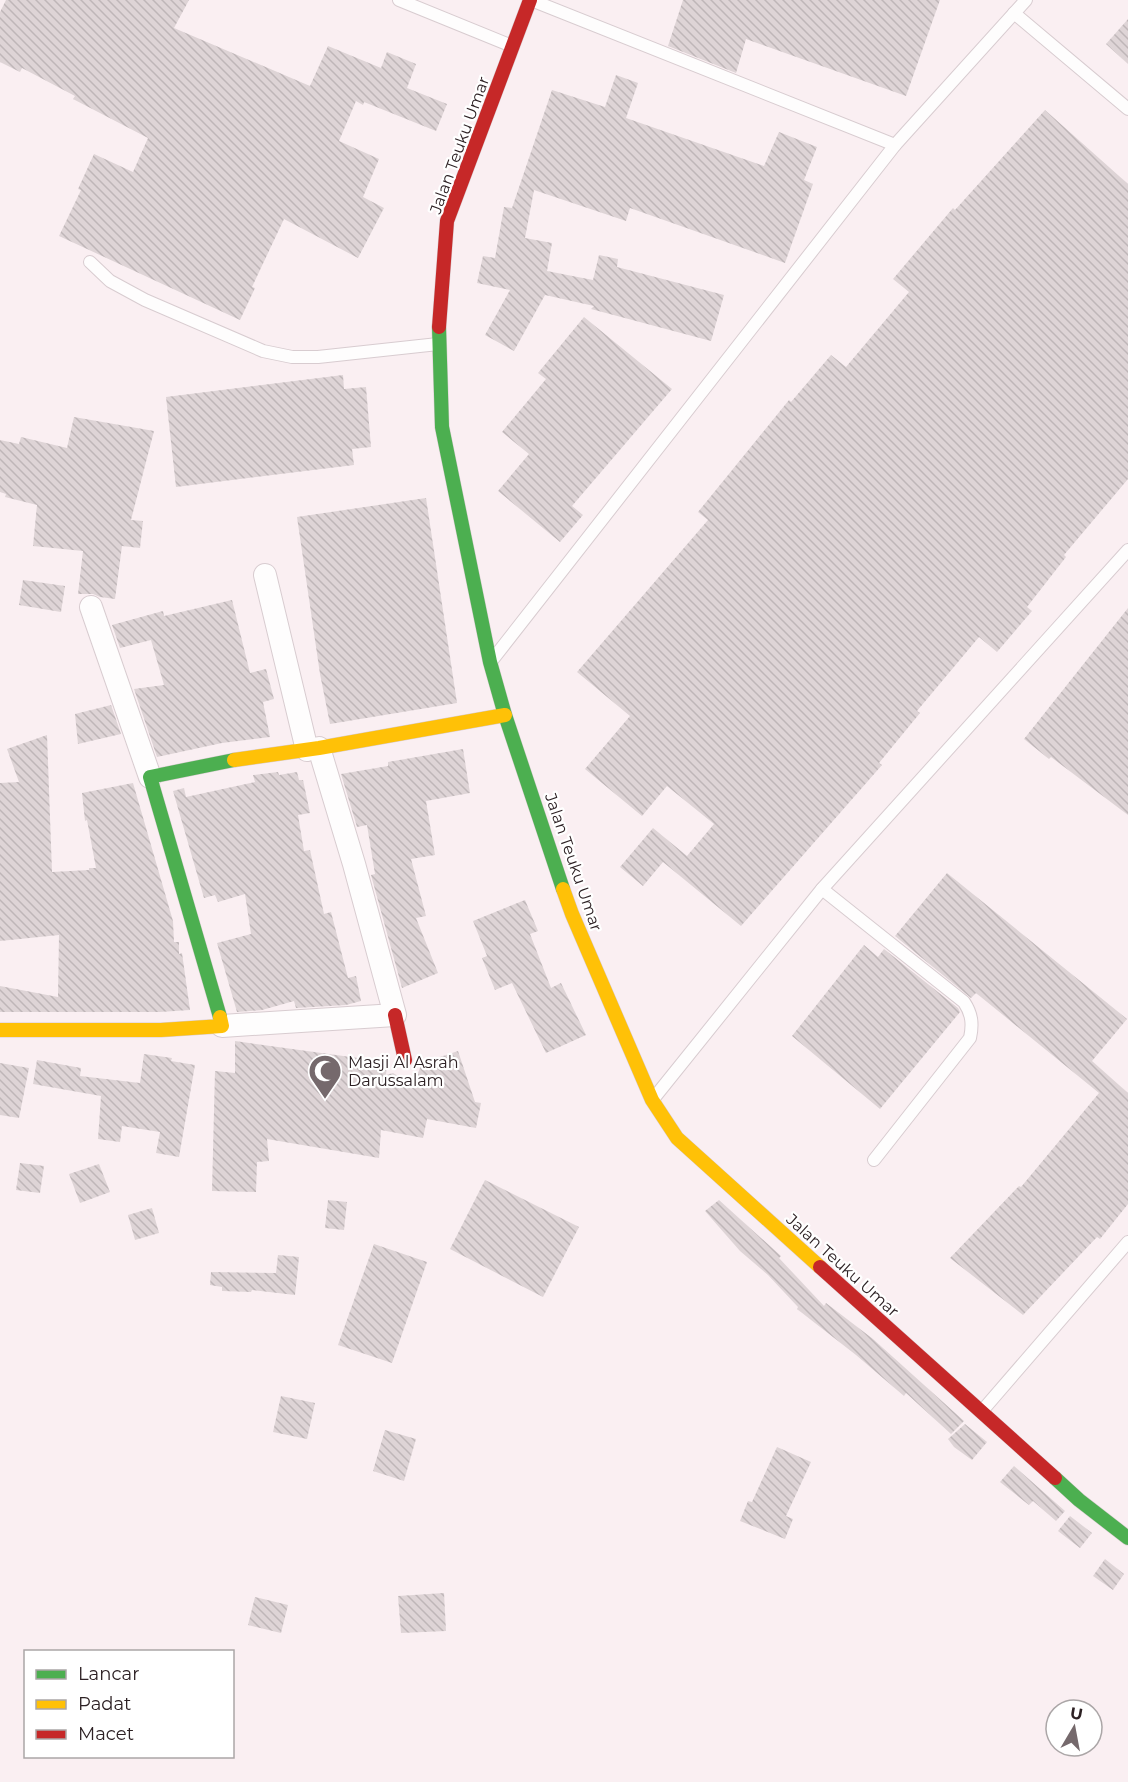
<svg xmlns="http://www.w3.org/2000/svg" width="1128" height="1782" viewBox="0 0 1128 1782" font-family="Montserrat,sans-serif">
<defs>
<pattern id="building-back-hatch" width="6" height="6" patternUnits="userSpaceOnUse" patternTransform="scale(1.5)"><rect width="6" height="6" fill="#ded4d6"/><path d="M-1 5l2 2M0 0l6 6M5-1l2 2" fill="none" stroke="#bfb6b8"/></pattern>
</defs>
<rect width="100%" height="100%" fill="#faeff2"/>
<g fill="url(#building-back-hatch)">
<path d="M6,0H189L174,28L310,86L328,46L381,68L387,52L416,64L407,88L447,104L436,131L364,102L363,105L356,101L339,141L379,159L363,197L384,208L358,258L284,219L252,287L255,288L240,320L59,236L81,190L78,189L94,154L133,172L148,138L73,99L75,96L22,68L20,72L0,62V12Z"/>
<path d="M683,0H940L906,96L746,39L736,73L668,46Z"/>
<path d="M1128,19V64L1106,44Z"/>
<path d="M616,75L638,83L626,118L764,166L779,132L817,147L804,180L813,184L785,263L630,208L626,221L534,190L525,238L552,243L547,271L593,280L599,255L618,259L617,267L724,295L711,341L591,309L594,306L545,295L514,351L485,335L510,290L477,283L483,256L495,258L504,207L512,208L552,90L605,107Z"/>
<path d="M1045,110L1128,184V479L1064,555L1066,557L1027,607L1032,611L997,652L979,637L917,711L920,713L879,763L882,765L741,926L663,862L643,886L620,867L653,828L687,856L714,824L667,786L642,816L585,769L630,716L577,672L708,520L698,512L789,400L791,402L831,355L846,367L909,292L893,279L953,208L955,210Z"/>
<path d="M584,317L672,389L572,506L583,515L560,542L498,491L529,454L502,432L546,379L538,373Z"/>
<path d="M343,375L344,389L366,387L371,447L352,449L354,465L176,487L166,397Z"/>
<path d="M74,417L154,431L131,520L143,521L140,548L122,546L115,599L100,597L93,594H78L83,551L33,546L37,505L5,497L6,494L0,492V440L19,444L21,437L67,448Z"/>
<path d="M426,498L457,703L330,724L320,674L297,517Z"/>
<path d="M23,580L65,586L61,612L19,605Z"/>
<path d="M232,600L250,673L266,669L274,699L263,702L270,737L222,743L157,757L134,689L164,685L151,640L120,648L112,625L163,611L164,616Z"/>
<path d="M1128,608V815L1051,757L1049,759L1024,739Z"/>
<path d="M111,705L121,734L78,744L75,714Z"/>
<path d="M47,735L52,872L89,870V868H96L87,820L85,821L82,793L133,783L173,921L174,942H179V954L182,953L190,1010L160,1012H0V986L58,997L59,935L0,941V783L19,782L7,749Z"/>
<path d="M463,749L470,793L426,801L435,855L411,859L426,916L416,918L438,973L402,988L371,875L375,874L367,825L357,827L341,774L388,766V762Z"/>
<path d="M278,772L279,775L297,772L299,780H303L310,813L298,815L304,851L310,850L324,914L331,912L348,978L356,976L361,1001L346,1005L296,1008L294,1001L262,1010L237,1012L217,943L251,934L245,894L218,902L215,895L204,898L173,791L184,788L186,797L255,782L253,775Z"/>
<path d="M947,873L1127,1019L1092,1061L1128,1093V1204L1100,1239L1097,1237L1023,1315L950,1258L1019,1186L1021,1187L1099,1093L976,993L971,998L895,936Z"/>
<path d="M525,900L538,931L530,934L551,988L561,983L586,1035L546,1053L512,983L495,990L482,958L487,956L473,921Z"/>
<path d="M864,945L878,957L884,949L958,1008L960,1012L880,1109L792,1036Z"/>
<path d="M235,1041L387,1062L386,1075L393,1073L400,1077L408,1078L418,1073L422,1063L458,1051L475,1102L481,1103L476,1128L427,1119L423,1138L381,1130L379,1158L267,1139L269,1161L257,1162L256,1192L212,1191L215,1071L235,1073Z"/>
<path d="M144,1054L172,1058L171,1061L195,1065L179,1157L156,1153L160,1132L122,1126L120,1142L98,1139L101,1096L33,1084L37,1060L81,1068L80,1076L140,1083Z"/>
<path d="M0,1063L29,1068L19,1118L0,1115Z"/>
<path d="M20,1163L44,1166L40,1193L16,1190Z"/>
<path d="M99,1164L110,1192L80,1203L69,1174Z"/>
<path d="M485,1180L579,1227L543,1297L450,1249Z"/>
<path d="M328,1200L347,1202L344,1230L325,1228Z"/>
<path d="M719,1200L781,1256L779,1258L824,1306L826,1303L873,1339L964,1421L951,1434L906,1393L904,1396L856,1355L797,1309L798,1307L768,1275L740,1251L705,1211Z"/>
<path d="M152,1208L159,1233L135,1240L128,1215Z"/>
<path d="M374,1244L427,1262L392,1363L338,1345Z"/>
<path d="M278,1255L299,1257L295,1295L252,1290L251,1292L222,1291V1287L210,1285L211,1272L276,1273Z"/>
<path d="M281,1396L315,1403L307,1439L273,1432Z"/>
<path d="M965,1424L987,1442L972,1460L954,1447L948,1439Z"/>
<path d="M385,1430L416,1439L404,1481L373,1471Z"/>
<path d="M777,1447L811,1462L786,1516L793,1519L785,1539L740,1521L748,1501L752,1502Z"/>
<path d="M1014,1466L1065,1511L1056,1521L1033,1501L1029,1505L1000,1482Z"/>
<path d="M1070,1516L1092,1533L1080,1548L1058,1531Z"/>
<path d="M1105,1559L1124,1574L1113,1590L1093,1576Z"/>
<path d="M444,1593L446,1631L401,1633L398,1596Z"/>
<path d="M255,1597L288,1605L281,1633L248,1625Z"/>
</g>
<g fill="none" stroke-linecap="round" stroke-linejoin="round">
<g stroke="#d8ccd0" stroke-width="14">
<g id="lane">
<path d="M399,0L512,46"/>
<path d="M531,0L895,145"/>
<path d="M1014,13L1128,109"/>
<path d="M90,262L110,281L145,300L263,351L292,357H318L438,344"/>
<path d="M493,659L895,145L1026,0"/>
<path d="M822,889L964,1002C972,1014 973,1024 970,1038L874,1160"/>
<path d="M654,1098L822,889L1128,550"/>
<path d="M982,1411L1128,1242"/>
</g>
</g>
<g stroke="#d8ccd0" stroke-width="24">
<g id="street">
<path d="M265,575L307,750"/>
<path d="M91,607L150,777"/>
<path d="M222,1026L395,1015L354,864L319,748"/>
</g>
</g>
<g stroke="#d8ccd0" stroke-width="15">
<g id="fast">
<path d="M439,327L442,427L490,662L505,715L563,889"/>
<path d="M220,1017L150,777L234,760"/>
<path d="M1055,1478L1079,1500L1128,1538"/>
</g>
</g>
<g stroke="#d8ccd0" stroke-width="15">
<g id="slow">
<path d="M234,760L319,748L505,715"/>
<path d="M563,889L572,914L652,1100L677,1138L820,1267"/>
<path d="M0,1030H161L222,1026L220,1017"/>
</g>
</g>
<g stroke="#d8ccd0" stroke-width="15">
<g id="jam">
<path d="M439,327L447,221L530,0"/>
<path d="M395,1015L405,1060"/>
<path d="M820,1267L1055,1478"/>
</g>
</g>
<use href="#lane" stroke="#fefdfd" stroke-width="12"/>
<use href="#street" stroke="#fefdfd" stroke-width="22"/>
<use href="#fast" stroke="#4caf50" stroke-width="14"/>
<use href="#slow" stroke="#ffc107" stroke-width="14"/>
<use href="#jam" stroke="#c62828" stroke-width="14"/>
</g>
<defs>
<g id="mosque-pin" transform="scale(1.725)"><path d="M0 17L-7.5 6A9.5 9.5 0 1 1 7.5 6Z" fill="#75696c" stroke="#fff"/><path d="M3.5-4.9A6 6 0 1 0 3.5 4.9A5 5 0 1 1 3.5-4.9Z" fill="#fff"/></g>
</defs>
<g fill-rule="evenodd">
<use href="#mosque-pin" x="325" y="1071"/>
</g>
<g text-anchor="middle" stroke-width="4.5" stroke-linejoin="round" paint-order="stroke">
<g font-size="16" fill="#2d2124" stroke="#fff">
<text transform="translate(459 145) rotate(-70)" y="6">Jalan Teuku Umar</text>
<text transform="translate(574 862) rotate(71)" y="6">Jalan Teuku Umar</text>
<text transform="translate(843 1265) rotate(42)" y="6">Jalan Teuku Umar</text>
</g>
<g font-size="16" fill="#2d2124" stroke="#fff" text-anchor="start">
<text x="348" y="1068">Masji Al Asrah<tspan x="348" dy="18">Darussalam</tspan></text>
</g>
</g>
<rect x="24" y="1650" width="210" height="108" fill="#ffffff" stroke="#aba6a7" stroke-width="1.5"/>
<rect x="36" y="1670" width="30" height="9" fill="#4caf50" stroke="#aba6a7" stroke-width="1.5"/>
<text x="78" y="1680" font-size="18" fill="#2d2124">Lancar</text>
<rect x="36" y="1700" width="30" height="9" fill="#ffc107" stroke="#aba6a7" stroke-width="1.5"/>
<text x="78" y="1710" font-size="18" fill="#2d2124">Padat</text>
<rect x="36" y="1730" width="30" height="9" fill="#c62828" stroke="#aba6a7" stroke-width="1.5"/>
<text x="78" y="1740" font-size="18" fill="#2d2124">Macet</text>
<g transform="translate(1074 1728) rotate(10)"><circle r="28" fill="#ffffff" stroke="#aba6a7" stroke-width="1.5"/>
<path d="M0-4.5L10 22L0 15L-10 22Z" fill="#75696c"/>
<text y="-9" font-size="16" font-weight="bold" text-anchor="middle" fill="#2d2124">U</text>
</g>
</svg>
